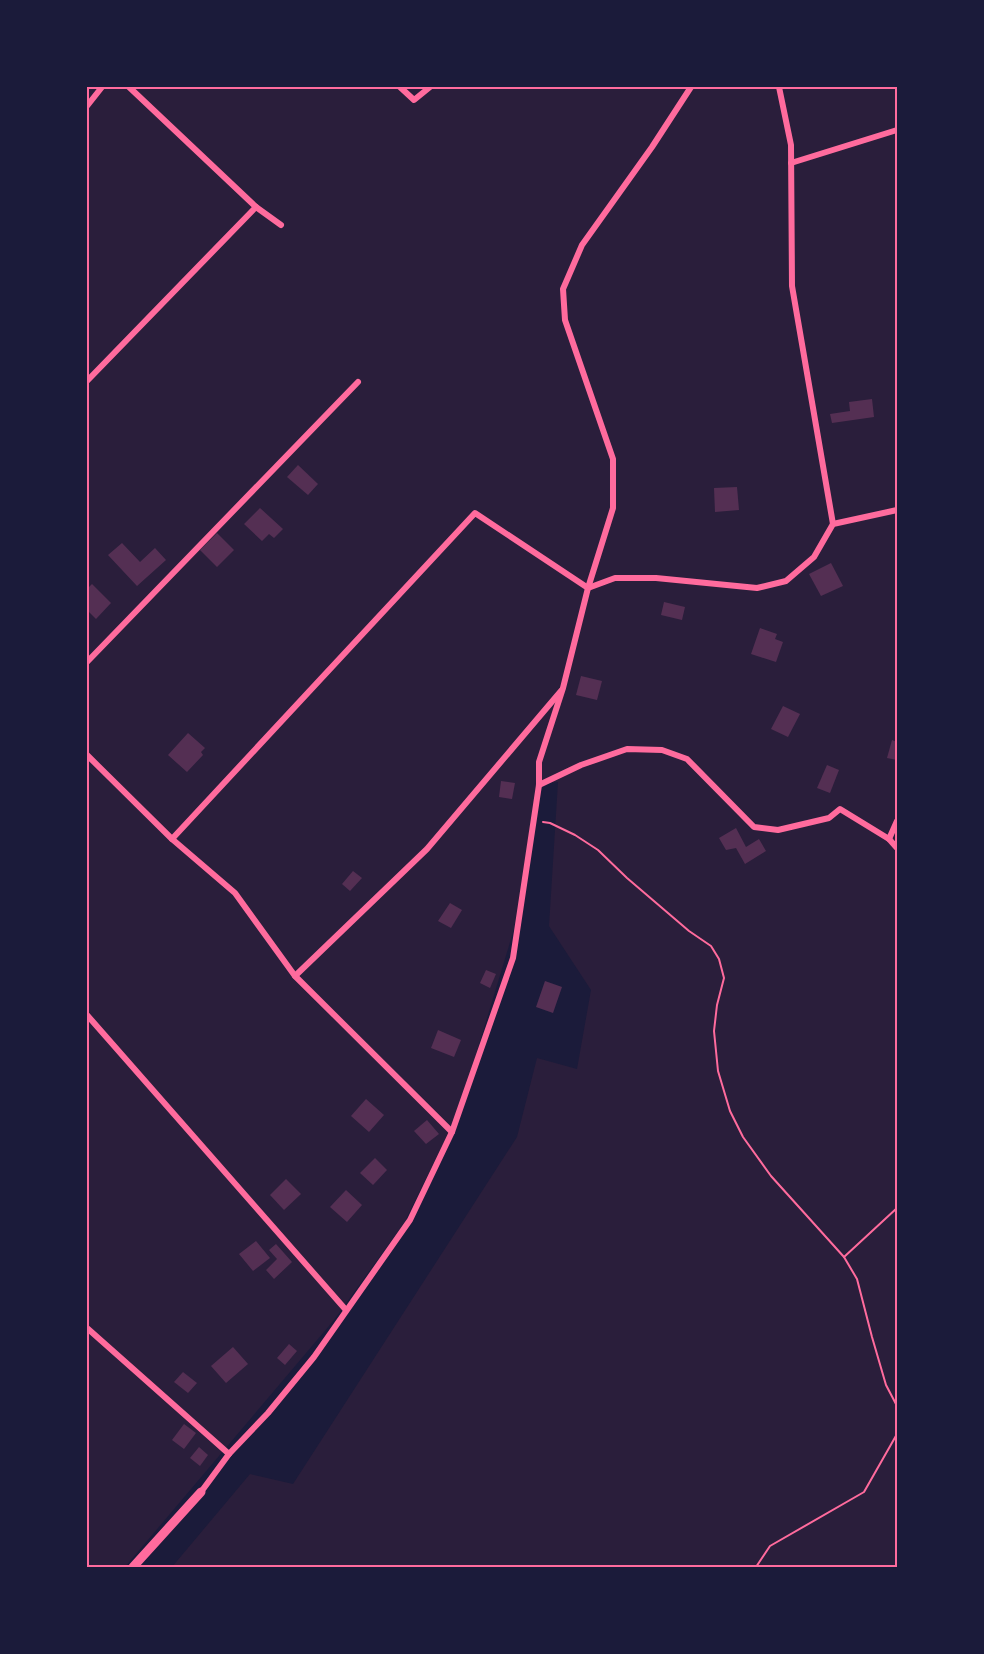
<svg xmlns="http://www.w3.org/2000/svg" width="984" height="1654" viewBox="0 0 984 1654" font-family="'PT Sans',sans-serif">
<rect width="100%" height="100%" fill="#1b1b3a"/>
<path fill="#2a1e3b" d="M87,87H897V1567H172L250,1474L293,1484L517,1137L537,1058L577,1069L591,990L549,926L558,782L537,784L514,929L458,1114L404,1223L334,1320L125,1567H87Z"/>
<g fill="#542f53">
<path d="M872,399L874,417L832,423L830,414L850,411L849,402Z"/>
<path d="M298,465L318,484L308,495L287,477Z"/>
<path d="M737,487L739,510L715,512L714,488Z"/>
<path d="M260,508L283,529L274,538L269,534L262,541L244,524Z"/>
<path d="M217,533L234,550L217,567L200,550Z"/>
<path d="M122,543L140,562L155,548L166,560L137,586L108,555Z"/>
<path d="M831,563L843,586L821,596L809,574Z"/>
<path d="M92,584L111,603L96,619L87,610V589Z"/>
<path d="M664,602L685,607L682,620L661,615Z"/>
<path d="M760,628L777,634L775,639L783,642L776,662L751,654Z"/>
<path d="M581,676L602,681L597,700L576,695Z"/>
<path d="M783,706L800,714L788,737L771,729Z"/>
<path d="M188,733L205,748L201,752L203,755L187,772L168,755Z"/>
<path d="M892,740L897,742V760L887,758Z"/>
<path d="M827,765L839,770L830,793L817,788Z"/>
<path d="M501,781L515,783L512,799L499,797Z"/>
<path d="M736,828L746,847L759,839L766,851L745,864L736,848L726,850L719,838Z"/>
<path d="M353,871L362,878L350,891L342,884Z"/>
<path d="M450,903L462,910L451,928L438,921Z"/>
<path d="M486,970L496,974L490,988L480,983Z"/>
<path d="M545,981L562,987L553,1013L536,1007Z"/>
<path d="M438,1030L461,1040L454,1057L431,1048Z"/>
<path d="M366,1099L384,1115L369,1132L351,1116Z"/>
<path d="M427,1120L439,1134L426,1144L414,1131Z"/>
<path d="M375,1158L387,1170L373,1185L360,1173Z"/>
<path d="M286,1179L301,1194L284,1210L270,1195Z"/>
<path d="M346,1190L362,1205L347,1222L330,1207Z"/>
<path d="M256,1241L270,1258L253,1271L239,1254Z"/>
<path d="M276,1244L292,1262L274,1279L266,1270L277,1259L269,1250Z"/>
<path d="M289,1344L297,1351L285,1365L277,1358Z"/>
<path d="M233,1347L248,1364L226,1383L211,1366Z"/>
<path d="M183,1372L197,1383L188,1393L174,1382Z"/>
<path d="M184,1424L196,1433L184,1449L172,1440Z"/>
<path d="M199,1447L208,1455L200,1466L190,1458Z"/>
</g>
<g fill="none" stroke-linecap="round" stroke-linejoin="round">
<g stroke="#ff6b9d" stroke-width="2">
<path d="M543,822L550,823L575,835L598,850L627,878L689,931L711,946L719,959L724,978L717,1005L714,1031L718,1071L730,1111L743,1137L771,1176L844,1257L857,1279L872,1337L886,1385L897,1406"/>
<path d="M844,1257L897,1208"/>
<path d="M756,1567L770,1546L864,1492L897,1434"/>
</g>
<g stroke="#ff6b9d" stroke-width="6">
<path d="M129,87L256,207L281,225"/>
<path d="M400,87L414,100L430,87"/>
<path d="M779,87L791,145L792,286L833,524"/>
<path d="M87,106L102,87"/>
<path d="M791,163L897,130"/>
<path d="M87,381L256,207"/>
<path d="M87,662L358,382"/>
<path d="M87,755L172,839L235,893L295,976L452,1132"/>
<path d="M539,785L581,765L627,749L662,750L687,759L754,827L778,830L829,818L840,809L889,839L897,848"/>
<path d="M172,839L475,513L588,588L615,578H656L757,588L786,581L814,557L833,524L897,510"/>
<path d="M889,839L897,821"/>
<path d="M295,976L427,849L561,691"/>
<path d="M87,1015L346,1310"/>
<path d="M87,1328L229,1454"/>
<path d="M201,1492L229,1454L268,1413L314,1357L410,1220L452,1132L513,958L539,785V762L563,688L588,588L613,508V459L565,320L563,289L582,245L652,147L691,87"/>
</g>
<path stroke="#ff6b9d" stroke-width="9" d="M133,1567L201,1492"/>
</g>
<rect width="984" height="1654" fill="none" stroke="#1b1b3a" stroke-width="177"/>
<rect x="88" y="88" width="808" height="1478" fill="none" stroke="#ff6b9d" stroke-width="2"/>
</svg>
